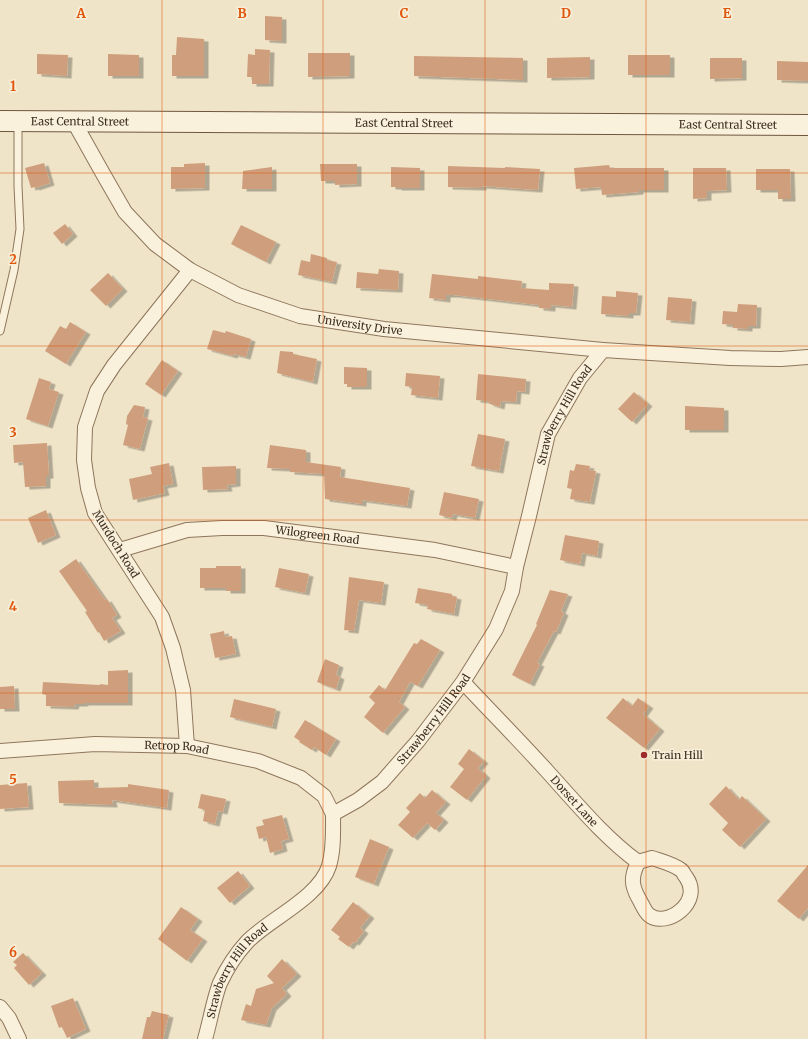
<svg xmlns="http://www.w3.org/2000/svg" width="808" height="1039" viewBox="0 0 808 1039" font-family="Merriweather,serif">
<defs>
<filter id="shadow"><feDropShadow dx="4.5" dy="2.5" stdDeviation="0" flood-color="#0004"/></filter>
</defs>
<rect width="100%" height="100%" fill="#f0e4c8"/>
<g fill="#cf9f7d" filter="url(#shadow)">
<path d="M265,16L282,17V41L265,40Z"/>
<path d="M177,37L204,39V76H172V55H176Z"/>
<path d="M255,49L270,50L269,84H252V77H247L248,54L255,55Z"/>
<path d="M308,53H350V76L308,77Z"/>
<path d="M37,54L68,55L67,76L37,74Z"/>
<path d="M108,54L139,55V76H108Z"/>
<rect x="628" y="55" width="42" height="20"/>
<path d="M414,56L523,58V80L414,76Z"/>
<path d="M590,57V77L547,78V58Z"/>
<path d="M710,58H742V78L710,79Z"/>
<path d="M777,61L808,62V81L777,80Z"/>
<path d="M44,163L50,183L35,188V187L31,188L25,168Z"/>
<path d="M205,163V188L171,189V167H184V164Z"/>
<path d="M320,164H357V184L335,185V181H321Z"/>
<path d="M609,165L610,168H664V190H639V192L602,195L601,187L576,189L574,168Z"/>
<path d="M448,166L505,168V167L540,169L538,190L482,186V188L448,187Z"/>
<path d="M272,167V189H242L243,171Z"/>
<path d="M391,167L420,168V188H397V187H391Z"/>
<path d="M693,168H726L727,190L707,191V198L693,199Z"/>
<path d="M756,169H790L791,199H778V190H756Z"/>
<path d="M65,224L73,234L62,244L53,233Z"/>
<path d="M241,225L276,242L266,262L231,244Z"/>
<path d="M311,254L327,258V260L337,262L332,282L298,275L301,260L310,262Z"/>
<path d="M379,269L399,271L398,290L356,288L357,272L378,274Z"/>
<path d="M108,273L123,289L106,306L90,290Z"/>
<path d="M432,274L478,279V276L522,281L521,288L549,290V283L574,284L572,307L551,305V309L539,308V305L454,295H446V300L429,298Z"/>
<path d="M616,291L638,293L636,313H629V316L601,314L602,296L616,297Z"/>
<path d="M668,297L692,299L690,322L666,320Z"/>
<path d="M738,304L757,305L756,326H748V329L733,328V325L722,324L723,311L737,312Z"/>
<path d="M70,322L86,332L66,364L45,351L60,326L66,329Z"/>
<path d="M213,330L225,333L226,331L251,339L246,357L234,354L233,356L207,349Z"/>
<path d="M280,351L293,352V354L317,359L313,382L277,373Z"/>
<path d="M162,360L178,371L161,395L145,384Z"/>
<path d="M344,367L367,368V387H347V384H344Z"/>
<path d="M406,373L440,376L438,398L411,395L412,387L405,386Z"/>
<path d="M478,374L526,379L525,392L517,391L516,402L501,401L500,407L490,404L487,401L476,400Z"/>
<path d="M39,378L51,382L49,389L59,392L48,426L26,419Z"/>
<path d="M634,392L648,404L632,422L618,409Z"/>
<path d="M134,405L145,407L143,417L148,418L140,449L123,445L128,425L126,424L127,416Z"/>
<path d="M685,406L724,408V430H685Z"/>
<path d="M478,434L505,439L499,471L471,466Z"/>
<path d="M47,443L49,476H46V486L25,487L23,462L14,463L13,445Z"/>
<path d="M270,445L306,450V462L341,467L340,477L410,488L407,506L362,500V504L325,499L324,474L290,472V469L267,468Z"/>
<path d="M169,463L173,484L163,486L165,493L133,500L129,479L152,474L150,467Z"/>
<path d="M576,464L590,466L589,470L596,471L590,502L570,499L572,489L567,488L570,470L574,471Z"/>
<path d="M236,466V484L227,485L228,489L203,490L202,467Z"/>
<path d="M444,492L479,499L475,518L453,514L452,518L439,515Z"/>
<path d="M46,510L56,535L38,543L28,518Z"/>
<path d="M565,535L599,541L597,556L582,553L580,564L560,560Z"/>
<path d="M76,559L105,600L107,599L117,615L112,618L121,631L104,641L99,632L98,633L85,612L87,611L59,571Z"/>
<path d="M216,566H241V591H226V588H200V568H216Z"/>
<path d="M279,568L309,574L305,593L275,587Z"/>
<path d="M349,577L384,582L381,603L359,600L354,631L344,630Z"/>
<path d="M418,588L452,594V596L457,597L454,614L427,609L428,605L415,603Z"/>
<path d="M550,590L568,594L561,611L564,613L556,632L554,631L537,663L540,664L530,684L512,675L537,625L536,624Z"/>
<path d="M224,631L225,637L232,636L236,654L215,658L210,634Z"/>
<path d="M421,639L440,650L418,686L410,682L399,702L405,707L383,733L364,717L375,703L369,697L379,685L385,690L414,643L417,644Z"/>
<path d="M325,659L339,665L336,675L340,677L336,689L317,682Z"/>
<path d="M128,670V703H84L83,704H75L74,707L46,706V695L42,694L43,682L100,685V684L108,685V671Z"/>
<path d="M14,686L15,709H0V687Z"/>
<path d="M623,698L632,706L638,698L649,706L643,714L660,729L644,748L606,718Z"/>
<path d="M234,699L276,709L272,727L230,717Z"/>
<path d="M305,720L336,739L326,755L314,747L312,750L299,742L300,741L294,737Z"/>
<path d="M469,749L484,761L478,768L486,776L467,800L450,787L464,769L458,764Z"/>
<path d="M94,780V788L128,787V784L169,790L167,808L112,800L113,805L59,803L58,781Z"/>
<path d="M27,783L29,807L0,809V785Z"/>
<path d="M726,786L739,800L742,796L766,819L740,847L722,830L728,823L709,804Z"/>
<path d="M432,790L446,802L436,813L444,820L435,830L427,823L413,838L398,825L410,812L406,808L420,793L425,798Z"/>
<path d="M201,794L226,799L223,812L218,811L215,824L203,821L205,810L198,808Z"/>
<path d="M282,815L289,839L281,841L283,849L270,853L266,837L259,839L256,827L264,825L262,820Z"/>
<path d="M370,839L389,847L374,884L355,877Z"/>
<path d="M808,865V908L799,919L777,901Z"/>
<path d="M238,871L250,886L230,903L217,888Z"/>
<path d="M353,902L370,916L360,928L364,931L355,943L353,942L349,947L338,939L340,937L331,930Z"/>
<path d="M181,907L198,919L190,930L203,939L187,961L158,939Z"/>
<path d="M23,953L42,973L29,985L14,968L17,965L13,962Z"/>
<path d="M282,959L297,974L282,988L287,994L272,1008L266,1025L241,1020L246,1004L251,1006L256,989L274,983L267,976Z"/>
<path d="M73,998L86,1029L67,1038L62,1027L59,1028L51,1006Z"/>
<path d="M152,1011L169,1015L163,1039H142L147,1017H150Z"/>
</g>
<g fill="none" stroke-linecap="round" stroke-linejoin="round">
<g stroke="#8d765c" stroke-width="9">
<path id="service" d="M0,331L14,270L20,229L18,186V121"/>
</g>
<g stroke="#8d765c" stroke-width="16">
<g id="minor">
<path id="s1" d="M74,122L102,172L125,212L155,244L190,270L238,295L300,316L384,329L603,350L730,358L781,359L808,357"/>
<path id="s2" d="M120,550L187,530L222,528H264L435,550L516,567"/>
<path id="s3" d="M463,682C491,712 520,741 547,771C576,803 604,837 638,862L652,858C661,861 673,864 681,870C683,871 684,875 686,877C704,902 666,929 649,915C645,912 642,904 639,899C631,885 631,877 638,862"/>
<path d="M187,746L183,690L173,648L162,617L95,513L88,488L84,460L85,427L97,391L114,365L190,270"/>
<path id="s4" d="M0,751L95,744L187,746L258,761L301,778L324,796L333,814"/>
<path d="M0,1007L9,1018L19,1039"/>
<path id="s5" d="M205,1039C210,1022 214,998 220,983C227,968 236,954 247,942C269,919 319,898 329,866C334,849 333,831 333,814L358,800L382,782L418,741L463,682L496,629L512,591L516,567L529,516L548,434L580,378L603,350"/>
</g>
</g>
<g stroke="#6f573f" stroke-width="22">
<g id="secondary">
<path id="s6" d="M0,121L808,125"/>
</g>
</g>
<use href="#service" stroke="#faf1dc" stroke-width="7"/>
<use href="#minor" stroke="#faf1dc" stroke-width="14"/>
<use href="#secondary" stroke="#faf1dc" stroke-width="20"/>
</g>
<path fill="none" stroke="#df570d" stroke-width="1" stroke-opacity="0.55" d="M162,0V1039M323,0V1039M485,0V1039M646,0V1039M0,173H808M0,346H808M0,520H808M0,693H808M0,866H808"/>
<circle fill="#9e2a2b" stroke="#f7eed8" stroke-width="1.5" cx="644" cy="755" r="4"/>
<g text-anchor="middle" stroke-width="3.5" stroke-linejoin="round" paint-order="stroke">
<g font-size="11" fill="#3d2e20" stroke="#f7eed8">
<text dy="4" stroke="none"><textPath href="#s6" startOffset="80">East Central Street</textPath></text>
<text dy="4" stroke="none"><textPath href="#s6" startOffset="404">East Central Street</textPath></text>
<text dy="4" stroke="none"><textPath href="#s6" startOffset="728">East Central Street</textPath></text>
<text dy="4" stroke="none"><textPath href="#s1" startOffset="371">University Drive</textPath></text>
<text dy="4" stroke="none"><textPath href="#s5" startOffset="749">Strawberry Hill Road</textPath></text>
<text dy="4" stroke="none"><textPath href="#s2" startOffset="201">Wilogreen Road</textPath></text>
<text transform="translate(116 544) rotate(58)" y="4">Murdoch Road</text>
<text dy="4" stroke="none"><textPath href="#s5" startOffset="413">Strawberry Hill Road</textPath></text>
<text dy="4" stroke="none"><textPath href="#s4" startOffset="177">Retrop Road</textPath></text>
<text dy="4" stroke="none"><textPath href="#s3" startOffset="163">Dorset Lane</textPath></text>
<text dy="4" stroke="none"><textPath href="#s5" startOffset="77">Strawberry Hill Road</textPath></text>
</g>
<g font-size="11" fill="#3d2e20" stroke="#f7eed8" text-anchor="start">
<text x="652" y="759">Train Hill</text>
</g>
</g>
<g font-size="13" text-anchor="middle" font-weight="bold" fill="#df570d" stroke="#f7eed8" stroke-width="3.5" stroke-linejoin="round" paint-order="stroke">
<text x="81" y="18">A</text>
<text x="242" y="18">B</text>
<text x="404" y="18">C</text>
<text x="566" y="18">D</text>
<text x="727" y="18">E</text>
<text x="13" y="91">1</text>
<text x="13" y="264">2</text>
<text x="13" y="437">3</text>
<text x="13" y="611">4</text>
<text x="13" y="784">5</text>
<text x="13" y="957">6</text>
</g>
</svg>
